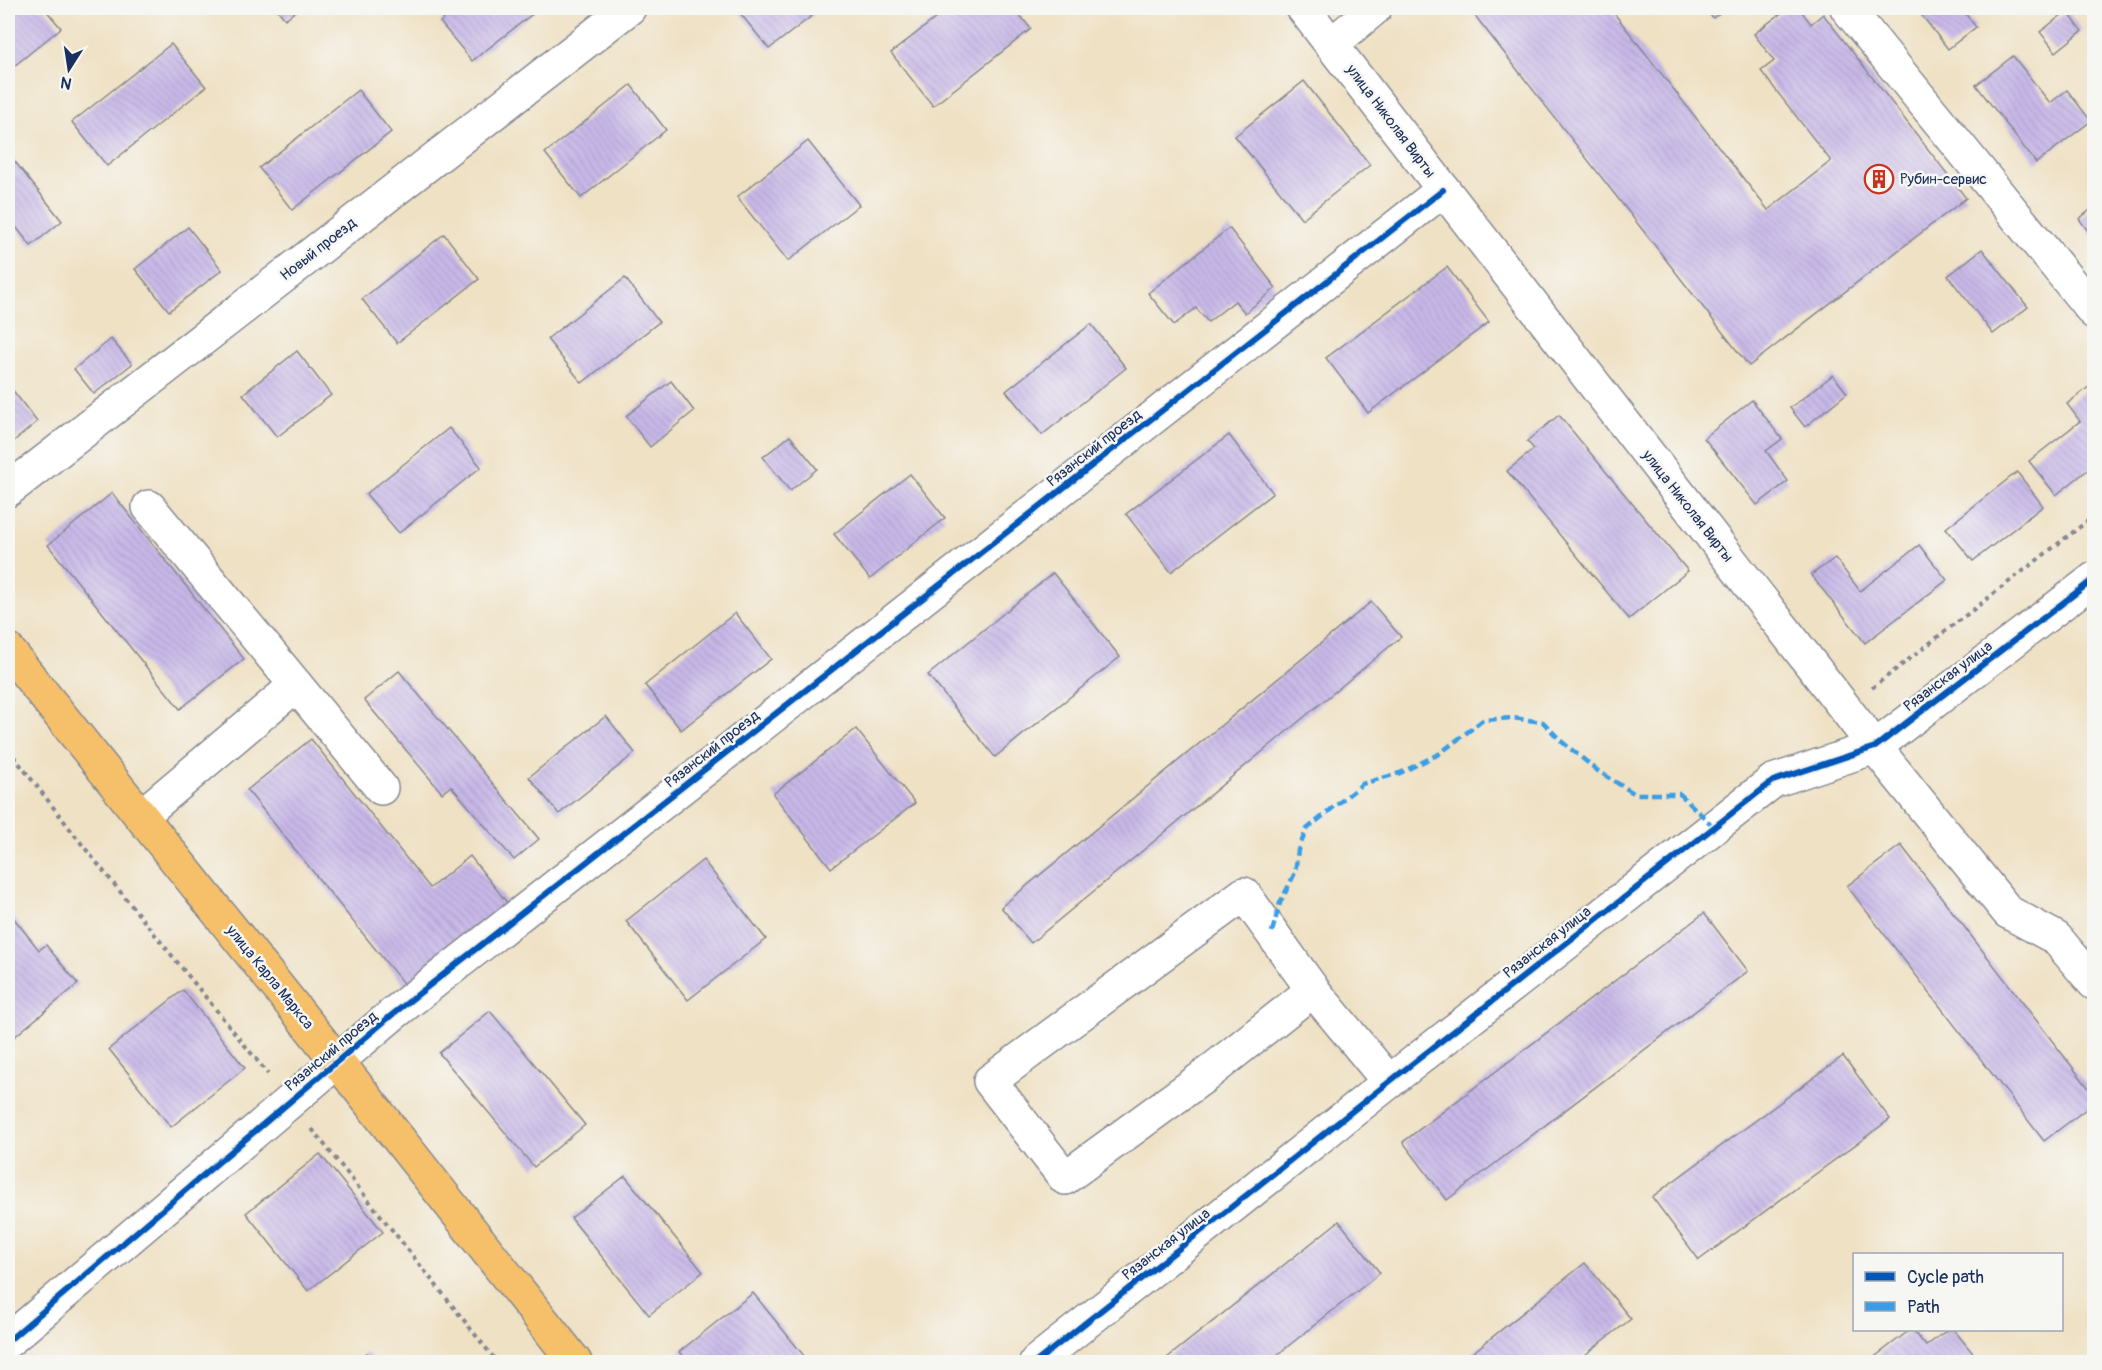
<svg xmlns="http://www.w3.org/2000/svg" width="2102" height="1370" viewBox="0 0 2102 1370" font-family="Pangolin,sans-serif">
<defs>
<pattern id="building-back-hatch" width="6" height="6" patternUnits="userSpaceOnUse" patternTransform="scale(1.5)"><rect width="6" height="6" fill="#c8b8e8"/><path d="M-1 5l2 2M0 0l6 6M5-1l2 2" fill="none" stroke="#ab9ec9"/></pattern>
</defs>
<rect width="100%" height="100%" fill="#f6f6f2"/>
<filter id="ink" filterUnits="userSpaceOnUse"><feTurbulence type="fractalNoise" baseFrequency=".0167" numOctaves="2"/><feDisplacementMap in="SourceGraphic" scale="12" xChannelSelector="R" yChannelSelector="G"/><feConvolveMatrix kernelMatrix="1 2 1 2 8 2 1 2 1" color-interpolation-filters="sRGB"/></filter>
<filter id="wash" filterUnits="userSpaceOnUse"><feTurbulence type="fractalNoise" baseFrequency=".008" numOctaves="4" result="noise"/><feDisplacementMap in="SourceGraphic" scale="24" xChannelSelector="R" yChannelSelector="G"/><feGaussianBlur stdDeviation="1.35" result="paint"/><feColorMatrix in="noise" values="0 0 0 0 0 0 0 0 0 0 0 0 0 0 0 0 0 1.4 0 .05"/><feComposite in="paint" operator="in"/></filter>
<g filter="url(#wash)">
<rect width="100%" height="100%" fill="#efe1c4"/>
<g id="blocks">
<g fill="url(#building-back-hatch)">
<path d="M8,8H44L61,28L8,71Z"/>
<path d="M276,8H300L285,19Z"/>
<path d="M458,8H540L472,61L440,22Z"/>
<path d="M736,8H822L769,49Z"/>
<path d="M949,8H1014L1031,29L933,106L891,53Z"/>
<path d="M1469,8H1610L1768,210L1831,161L1761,71L1774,61L1754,34L1788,8H1799L1811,24L1823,14L1966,198L1749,366Z"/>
<path d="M1704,8H1726L1713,18Z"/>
<path d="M1916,8H1961L1976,27L1948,49Z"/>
<path d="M2067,11L2082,31L2056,52L2040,32Z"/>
<path d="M171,44L206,87L107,166L72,122Z"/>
<path d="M2013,56L2050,103L2067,90L2091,121L2036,163L1976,85Z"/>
<path d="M1304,81L1370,165L1302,219L1235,136Z"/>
<path d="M631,85L666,130L581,198L545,153Z"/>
<path d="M358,90L391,132L292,210L259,168Z"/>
<path d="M808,141L859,205L788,261L737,197Z"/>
<path d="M8,153L62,221L31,246L8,217Z"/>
<path d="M2094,207V239L2079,219Z"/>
<path d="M188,227L222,270L169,311L135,269Z"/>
<path d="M1229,228L1276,288L1245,313L1235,301L1208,322L1196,308L1174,325L1148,293Z"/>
<path d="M444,234L479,279L397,343L362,299Z"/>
<path d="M1982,249L2028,307L1993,334L1948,276Z"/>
<path d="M1447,267L1489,322L1368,413L1326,358Z"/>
<path d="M625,278L659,322L582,383L547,339Z"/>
<path d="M1091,324L1126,368L1042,435L1006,391Z"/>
<path d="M111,339L132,364L94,394L74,369Z"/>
<path d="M297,351L331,395L277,437L243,394Z"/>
<path d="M1833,375L1847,393L1805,427L1790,408Z"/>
<path d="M671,381L694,411L650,447L626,416Z"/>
<path d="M2094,383V465L2056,495L2029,461L2080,421L2067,404Z"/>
<path d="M8,384L37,422L8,446Z"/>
<path d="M1752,400L1782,439L1766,451L1788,481L1757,505L1704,438Z"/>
<path d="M1559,415L1688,571L1629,619L1507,471L1534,449L1527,441Z"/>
<path d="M449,428L481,467L399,533L366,494Z"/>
<path d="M1229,435L1273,493L1171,572L1126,514Z"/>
<path d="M790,436L817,469L790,491L763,457Z"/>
<path d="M2017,472L2043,506L1973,561L1946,528Z"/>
<path d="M910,474L945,518L870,579L834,534Z"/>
<path d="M112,493L244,659L180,709L48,545Z"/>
<path d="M1919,545L1947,580L1865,643L1811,575L1835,558L1860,591Z"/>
<path d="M1053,573L1120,657L995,757L928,675Z"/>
<path d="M1371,602L1401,637L1031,943L1001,907Z"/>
<path d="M735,613L771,659L681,730L645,685Z"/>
<path d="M399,671L539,839L514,860L451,786L442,793L364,700Z"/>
<path d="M606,716L635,753L559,814L529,777Z"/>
<path d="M856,729L915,803L831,868L773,794Z"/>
<path d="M311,739L430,888L470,856L509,905L406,987L247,790Z"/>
<path d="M1901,845L2094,1095V1103L2044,1141L1847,886Z"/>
<path d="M703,860L766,939L688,1000L626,921Z"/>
<path d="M8,911L39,950L46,945L78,984L8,1042Z"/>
<path d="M1704,913L1748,971L1447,1200L1403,1142Z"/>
<path d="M183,990L245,1068L171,1127L109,1049Z"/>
<path d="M490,1011L585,1125L534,1167L439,1053Z"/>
<path d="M1843,1056L1890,1119L1699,1260L1652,1197Z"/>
<path d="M320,1154L383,1232L308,1291L246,1213Z"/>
<path d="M625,1176L703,1272L649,1315L571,1218Z"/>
<path d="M1339,1221L1380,1273L1268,1362H1162Z"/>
<path d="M1585,1263L1631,1319L1576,1362H1461Z"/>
<path d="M753,1293L809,1362H688L679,1352Z"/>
<path d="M1910,1330H1913L1926,1346L1947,1330H1954L1980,1362H1868Z"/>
<path d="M367,1353L375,1362H355Z"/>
<path d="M28,1356L33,1362H20Z"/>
</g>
</g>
</g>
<g filter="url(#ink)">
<use href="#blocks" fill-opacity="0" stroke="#858891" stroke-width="1.5"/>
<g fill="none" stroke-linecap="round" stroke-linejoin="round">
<g stroke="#858891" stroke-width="36">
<g id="minor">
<path d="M1303,8L1875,747L2008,912L2056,938L2094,983"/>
<path d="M1847,8L2094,312"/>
<path d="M1332,44L1375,8"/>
<path d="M8,490L629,8"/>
<path d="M149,507L296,685"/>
<path d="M141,816L296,685L381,788"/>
<path d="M1313,990L1244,894L990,1081L1065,1178L1206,1075L1313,990L1389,1082"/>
<path d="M8,1341L393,1014L1443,190"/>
<path d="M1036,1362L1389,1082L1773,781L1875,747L2094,579"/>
</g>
</g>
<g stroke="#858891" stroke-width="36">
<path id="major" d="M8,650L337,1061L575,1362"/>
</g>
<g stroke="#858891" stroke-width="4" stroke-dasharray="4.5 4.5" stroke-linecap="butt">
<path d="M1872,688L2094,516"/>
<path d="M8,749L88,852L268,1074"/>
<path d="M312,1129L497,1362"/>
</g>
<use href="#minor" stroke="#fff" stroke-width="33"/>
<use href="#major" stroke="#f6c06b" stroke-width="33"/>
<path stroke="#3b9de6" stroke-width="4.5" stroke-dasharray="9 4.5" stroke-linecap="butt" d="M1272,932L1280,903L1295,873L1298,850L1307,829L1362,784L1400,773L1439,754L1483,720L1513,718L1543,722L1561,741L1598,771L1635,794H1680L1714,827"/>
<g stroke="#f6f6f2" stroke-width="10">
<g id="cycleway">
<path d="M8,1341L393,1014L1443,190"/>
<path d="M1036,1362L1389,1082L1773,781L1875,747L2094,579"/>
</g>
</g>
<use href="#cycleway" stroke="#0057b8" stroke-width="6"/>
</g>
</g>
<defs>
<g id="building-ring" transform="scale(1.5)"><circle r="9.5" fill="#f6f6f2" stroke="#c8321e" stroke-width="1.5"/><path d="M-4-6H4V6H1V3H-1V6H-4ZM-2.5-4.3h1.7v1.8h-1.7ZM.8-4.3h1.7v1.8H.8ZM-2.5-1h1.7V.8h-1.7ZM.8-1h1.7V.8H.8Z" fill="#c8321e"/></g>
</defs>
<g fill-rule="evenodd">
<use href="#building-ring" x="1879" y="179"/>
</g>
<g text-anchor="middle" stroke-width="5" stroke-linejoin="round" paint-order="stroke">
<g font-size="15" fill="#1b2f5e" stroke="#f6f6f2">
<text transform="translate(1391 121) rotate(53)" y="5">улица Николая Вирты</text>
<text transform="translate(318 249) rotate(-38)" y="5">Новый проезд</text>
<text transform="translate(1094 448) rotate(-38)" y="5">Рязанский проезд</text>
<text transform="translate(1688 506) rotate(52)" y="5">улица Николая Вирты</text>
<text transform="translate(1948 676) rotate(-37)" y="5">Рязанская улица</text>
<text transform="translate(712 749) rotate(-38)" y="5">Рязанский проезд</text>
<text transform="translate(1547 942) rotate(-38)" y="5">Рязанская улица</text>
<text transform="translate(270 977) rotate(51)" y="5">улица Карла Маркса</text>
<text transform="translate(331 1051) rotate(-40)" y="5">Рязанский проезд</text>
<text transform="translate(1166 1244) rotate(-38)" y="5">Рязанская улица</text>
</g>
<g font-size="15" fill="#1b2f5e" stroke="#f6f6f2" text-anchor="start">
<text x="1900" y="184">Рубин-сервис</text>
</g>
</g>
<rect width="2102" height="1370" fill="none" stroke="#f6f6f2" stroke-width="30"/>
<rect x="1853" y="1253" width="210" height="78" fill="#f6f6f2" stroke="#9ea6b7" stroke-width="1.5"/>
<rect x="1865" y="1272" width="30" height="9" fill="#0057b8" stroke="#9ea6b7" stroke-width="1.5"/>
<text x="1907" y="1283" font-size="18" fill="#1b2f5e">Cycle path</text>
<rect x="1865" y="1302" width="30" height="9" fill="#3b9de6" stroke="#9ea6b7" stroke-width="1.5"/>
<text x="1907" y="1313" font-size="18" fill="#1b2f5e">Path</text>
<g transform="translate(69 69) rotate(192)" stroke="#f6f6f2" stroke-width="4.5" paint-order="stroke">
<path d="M0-4.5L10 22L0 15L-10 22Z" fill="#1b2f5e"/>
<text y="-9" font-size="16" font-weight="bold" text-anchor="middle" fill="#1b2f5e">N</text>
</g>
</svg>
